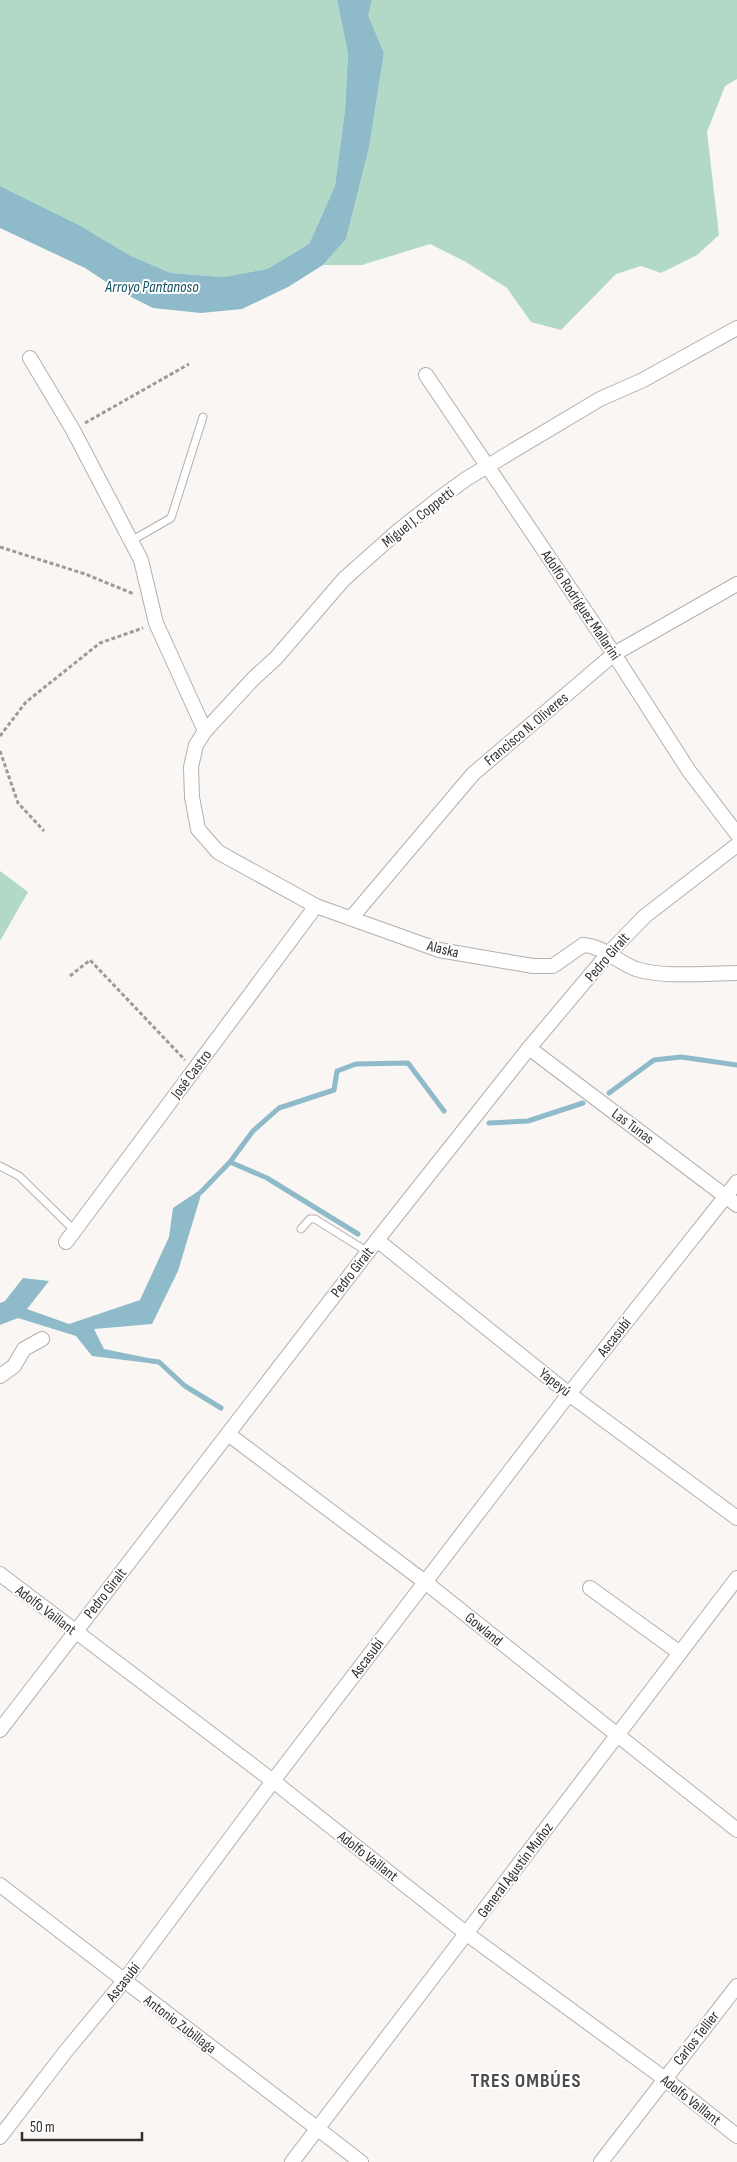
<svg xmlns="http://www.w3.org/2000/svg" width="737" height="2162" viewBox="0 0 737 2162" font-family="'Sofia Sans Condensed',sans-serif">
<rect width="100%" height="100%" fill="#f9f6f4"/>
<g fill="#b2d9c6">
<path d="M0,0H337L348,53L345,110L335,186L309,244L267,269L223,277L171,273L131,256L79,225L0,186Z"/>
<path d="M372,0H737V79L725,86L707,132L719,235L697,255L661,273L641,266L616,274L561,330L531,322L507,288L466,262L430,244L362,265H323L346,239L369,148L384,53L367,16Z"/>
<path d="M0,871L28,892L0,941Z"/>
</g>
<g fill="#8fbaca">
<path d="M337,0H372L368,16L384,53L369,148L346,239L323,265L288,287L242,309L201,313L153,308L123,293L85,268L0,228V186L79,225L131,256L171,273L223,277L267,269L309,244L335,186L345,110L348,53Z"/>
<path d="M203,1188L178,1271L152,1324L94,1329L104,1349L158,1360L157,1364L92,1356L76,1336L18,1318L0,1325V1303L5,1301L23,1278L49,1281L27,1309L69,1324L140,1300L169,1237L173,1208Z"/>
</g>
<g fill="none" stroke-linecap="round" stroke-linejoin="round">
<g stroke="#8fbaca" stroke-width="5">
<path d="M609,1093L654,1060L681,1057L737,1065"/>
<path d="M489,1123L528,1121L583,1103"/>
<path d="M230,1162L267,1178L358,1234"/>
<path d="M201,1192L230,1162L253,1131L279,1108L334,1090L337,1071L356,1064L408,1063L444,1111"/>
<path d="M152,1361L159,1362L185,1386L221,1408"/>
</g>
<g stroke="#b3b0ae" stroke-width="9">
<g id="lane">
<path d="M131,541L171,518L203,417"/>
<path d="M0,1166L19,1176L74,1230"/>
<path d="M301,1229L310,1219H315L368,1252"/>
</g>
</g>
<g stroke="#b3b0ae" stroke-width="16">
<g id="street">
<path d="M737,328L643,380L600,399L466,479L436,501L398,531L344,579L276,658L254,678L205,731L196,745L191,767L192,797L198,829L218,852L316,906L439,950L533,966H553L583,945C603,946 617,962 636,969C663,978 708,973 737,973"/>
<path d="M30,358L73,430L141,560L156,623L205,731"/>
<path d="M426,375L614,654L689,771L737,834"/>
<path d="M352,917L473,774L614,654L737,584"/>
<path d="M529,1048L737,1205"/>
<path d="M377,1240L569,1394L737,1518"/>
<path d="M66,1242L316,906"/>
<path d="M0,1376L14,1366L24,1349L42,1339"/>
<path d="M228,1434L425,1582L737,1830"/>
<path d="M0,1574L273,1781L467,1934L665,2079L737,2136"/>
<path d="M590,1588L680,1653"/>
<path d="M0,1730L377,1240L529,1048L608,954L645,916L737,845"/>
<path d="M0,1885L361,2162"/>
<path d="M0,2137L66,2051L124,1981L273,1781L569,1394L737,1182"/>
<path d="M292,2162L737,1578"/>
<path d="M601,2162L737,1986"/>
</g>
</g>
<g stroke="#9d9a99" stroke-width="3" stroke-dasharray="4 2.5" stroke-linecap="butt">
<path d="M85,423L189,364"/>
<path d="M0,547L85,574L134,594"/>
<path d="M0,736L26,702L100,643L143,628"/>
<path d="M0,751L18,803L44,831"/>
<path d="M70,976L90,960L185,1060"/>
</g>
<use href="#lane" stroke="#fff" stroke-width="7"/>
<use href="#street" stroke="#fff" stroke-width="14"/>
</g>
<g text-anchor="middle" stroke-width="4" stroke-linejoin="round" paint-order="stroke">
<g font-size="15" fill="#312f2f" stroke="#fff">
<text transform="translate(418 517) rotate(-38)" y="5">Miguel J. Coppetti</text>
<text transform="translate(581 605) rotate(56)" y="5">Adolfo Rodríguez Mallarini</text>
<text transform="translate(526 729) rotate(-40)" y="5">Francisco N. Oliveres</text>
<text transform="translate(443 949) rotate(14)" y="5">Alaska</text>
<text transform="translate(607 957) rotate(-49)" y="5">Pedro Giralt</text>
<text transform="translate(191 1074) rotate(-53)" y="5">José Castro</text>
<text transform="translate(633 1126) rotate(37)" y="5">Las Tunas</text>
<text transform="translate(352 1272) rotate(-52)" y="5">Pedro Giralt</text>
<text transform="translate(614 1337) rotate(-52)" y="5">Ascasubí</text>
<text transform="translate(555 1382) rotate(38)" y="5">Yapeyú</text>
<text transform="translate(105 1593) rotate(-52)" y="5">Pedro Giralt</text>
<text transform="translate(46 1610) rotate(37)" y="5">Adolfo Vaillant</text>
<text transform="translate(484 1629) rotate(39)" y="5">Gowland</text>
<text transform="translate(367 1658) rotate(-53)" y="5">Ascasubí</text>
<text transform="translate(368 1856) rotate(38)" y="5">Adolfo Vaillant</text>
<text transform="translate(515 1870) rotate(-53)" y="5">General Agustín Muñoz</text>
<text transform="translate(123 1982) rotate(-52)" y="5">Ascasubí</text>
<text transform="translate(180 2024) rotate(37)" y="5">Antonio Zubillaga</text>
<text transform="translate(696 2038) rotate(-52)" y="5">Carlos Tellier</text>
<text transform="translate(691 2100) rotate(38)" y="5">Adolfo Vaillant</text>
</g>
<g font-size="16" font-style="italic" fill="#165062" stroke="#fff">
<text x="152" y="292">Arroyo Pantanoso</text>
</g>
<g font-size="20" font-weight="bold" letter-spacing="1" fill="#4e4b4a" stroke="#fff">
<text x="526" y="2087">TRES OMBÚES</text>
</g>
</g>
<path d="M22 2132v8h120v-8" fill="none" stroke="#312f2f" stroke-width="2.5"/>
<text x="30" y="2132" font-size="15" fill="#312f2f" stroke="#ffffff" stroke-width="4" paint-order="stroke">50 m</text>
</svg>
